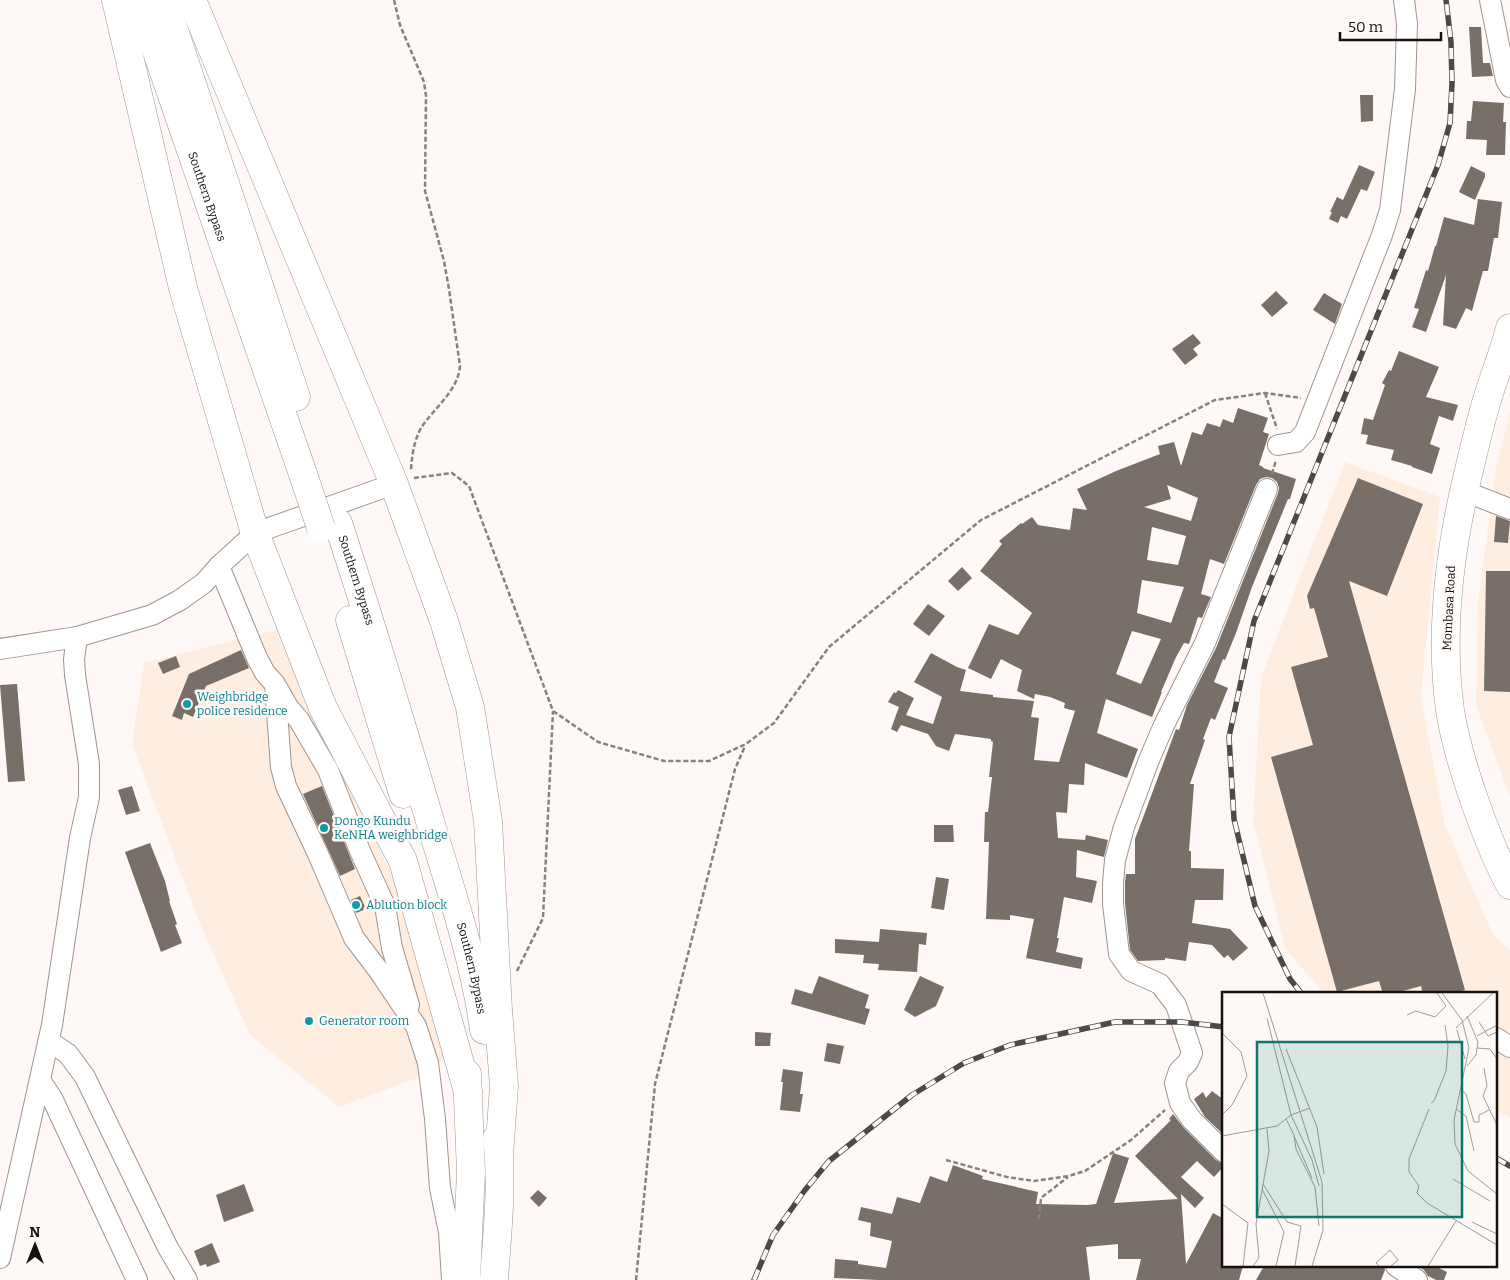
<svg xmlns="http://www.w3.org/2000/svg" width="1510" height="1280" viewBox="0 0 1510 1280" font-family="Bitter,serif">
<rect width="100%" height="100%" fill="#fef9f6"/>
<g fill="#ffede0">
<path d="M1510,412V797L1476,705L1478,602L1497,462Z"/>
<path d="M1345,462L1440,497L1421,697L1445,825L1493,935L1510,950V1117L1496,1110V994H1325L1286,950L1253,822L1261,677Z"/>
<path d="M275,630L417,927L444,1059L415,1079L339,1107L250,1035L197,917L132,744L144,663Z"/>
</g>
<g fill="#796f69" fill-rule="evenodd">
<path d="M1469,27H1481L1483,63H1490L1493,76L1472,77Z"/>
<path d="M1360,95H1373V121L1361,122Z"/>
<path d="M1473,101L1504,103L1503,122H1506L1505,155H1486L1487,140L1466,139L1467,121H1471Z"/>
<path d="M1359,165L1375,172L1367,191L1361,189L1347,219L1341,216L1338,223L1329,219L1332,212H1330L1337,197L1343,200Z"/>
<path d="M1471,166L1485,173V177L1475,200L1459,192Z"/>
<path d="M1478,199L1502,202L1498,238H1494L1488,271H1483L1472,311L1466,308L1456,329L1443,325L1446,275L1426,332L1412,327L1419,309L1414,308L1426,270L1428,271L1435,246H1436L1444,217L1474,225Z"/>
<path d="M1276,291L1288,303L1272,317L1261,305Z"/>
<path d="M1324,293L1342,304L1335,324L1313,310Z"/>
<path d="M1193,334L1201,343L1193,349L1198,355L1185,365L1172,349Z"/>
<path d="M1399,351L1439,367L1426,397L1458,405L1453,421L1439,416L1430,444L1440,448L1432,474L1412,467V466L1391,460L1394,450L1366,444L1368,435L1361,434L1364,418L1373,420L1385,385L1382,383L1389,370L1391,371Z"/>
<path d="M1238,408L1268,418L1263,432L1269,434L1259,465L1263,467V468L1296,479L1290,499H1288L1252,587L1236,633L1225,660L1223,659L1214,682L1228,688L1215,720L1211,718L1203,739L1205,740L1190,784H1194L1189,851H1191V868L1224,869L1223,900H1195L1192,923L1230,929L1248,948L1233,961L1228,955L1224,958L1212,945L1189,942L1186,961L1165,958V960L1138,961L1130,950L1125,903V882L1126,874H1135V839L1176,729L1179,730L1187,705L1216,648L1278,493L1279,488L1277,482L1272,478L1266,477L1260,479L1256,485L1224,564L1210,559L1201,594L1211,597L1202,618L1198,617L1189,644L1184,643L1176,657L1161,692H1162L1152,717L1106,699L1097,733L1138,749L1127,778L1085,763L1084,785L1069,784L1067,813L1056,812L1058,838L1085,840L1086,835L1108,840L1104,857L1077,850L1076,877L1097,881L1092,903L1064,897L1057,938H1059L1056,952L1083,958L1081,969L1026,958L1034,919L1010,915V920L986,919L989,842H984L985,812H988L992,777H989L993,742L991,741V739L955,734L949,751L936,746L928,734L901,725L897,732L891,729L899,707L888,702L894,692L896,693L898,690L914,698L906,715L933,724L942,697L914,682L931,653L957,667L966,670L960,691L993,695V697L1034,701L1031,717L1039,718L1034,760L1059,762L1075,711L1064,708L1065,703L1050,697L1035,694L1034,699L1017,691L1022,670L1001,659L991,679L968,668L989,624L1018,635L1032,613L980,571L1002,544L999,541L1021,523L1022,524L1032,517L1038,525L1070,530L1073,508L1087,510L1077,489L1116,471L1160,454L1158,446L1174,442L1181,466L1192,432L1202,435L1207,423L1220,427L1223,419L1233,423ZM1167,485L1198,498L1191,521L1144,507L1171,499ZM1152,527L1186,536L1178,565L1147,560ZM1142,580L1184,587L1171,623L1137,613ZM1132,631L1161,639L1141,684L1116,674Z"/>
<path d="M1358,478L1423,504L1387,596L1349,581L1465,990L1450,994H1423L1421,986L1392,994H1383L1379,981L1337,992L1271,757L1313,745L1291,667L1328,657L1314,608L1310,609L1307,596Z"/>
<path d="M1496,516L1510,521L1508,543L1494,542Z"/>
<path d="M962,567L972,578L958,591L948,581Z"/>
<path d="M1486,571H1510V692L1484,691Z"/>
<path d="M928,604L945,616L929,636L913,624Z"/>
<path d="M241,650L249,668L206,686L193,717L184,713L182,720L172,716L189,674Z"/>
<path d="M176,656L180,667L163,674L158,663Z"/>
<path d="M17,684L25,781L8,782L0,685Z"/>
<path d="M132,786L140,811L126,815L118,790Z"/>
<path d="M322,786L355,869L340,876L303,794Z"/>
<path d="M934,825H953L954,842H934Z"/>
<path d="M150,843L165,881L170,901H169L177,924L175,925L182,943L161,952L125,852Z"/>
<path d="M936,877L949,879L944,910L931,908Z"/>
<path d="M360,896L366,909L356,913L351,900Z"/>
<path d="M880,929L927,933L926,945L919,944L917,972L878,970L879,964L863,963L864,955L835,953V939L879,942Z"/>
<path d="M819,976L869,995L865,1008L870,1009L865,1025L791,1004L795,989L812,994Z"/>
<path d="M920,976L944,987L936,1006L915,1017L904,1010Z"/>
<path d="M755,1032L771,1033L770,1046H755Z"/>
<path d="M827,1043L844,1046L840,1064L824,1061Z"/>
<path d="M783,1069L803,1072L800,1094H803L800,1112L780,1110L783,1082H781Z"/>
<path d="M1212,1091L1224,1100V1135L1205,1117L1194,1099L1203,1092L1206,1098Z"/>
<path d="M1173,1114L1184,1128L1216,1160L1224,1164V1166L1214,1177L1197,1161L1181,1177L1204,1198L1195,1208L1181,1194L1186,1264L1213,1213L1224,1219V1266H1243L1239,1280H1136L1141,1259H1118V1244L1086,1247L1090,1280H878L834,1278L835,1259L858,1261V1264L886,1268L892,1241L870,1236L871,1223L858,1220L861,1207L892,1214L897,1197L920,1203L930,1176L947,1182L953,1165L983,1176L982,1179L1038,1192L1036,1204L1087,1205L1096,1204L1113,1153L1129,1158L1114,1203L1178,1199L1135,1156L1171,1120L1169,1119Z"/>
<path d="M244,1184L254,1211L224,1222L216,1195Z"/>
<path d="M538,1190L547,1198L539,1207L530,1198Z"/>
<path d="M212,1243L220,1262L207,1267L206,1264L200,1266L194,1251Z"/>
<path d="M1264,1266H1384L1385,1270L1381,1280H1256Z"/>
<path d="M1418,1266H1435L1447,1272L1444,1280H1436L1428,1276L1424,1270Z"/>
</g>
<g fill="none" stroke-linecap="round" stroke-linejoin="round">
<g stroke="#9e948d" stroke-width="22">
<g id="minor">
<path d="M1490,0L1506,80L1510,87"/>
<path d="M1278,445L1296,442L1305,432L1382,235L1390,210L1405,89L1407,24L1404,0"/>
<path d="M1464,491L1510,509"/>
<path d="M219,566L257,658L265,673L275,684L281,767L286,786L318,854L354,938L379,971L416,1026L428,1063L435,1119L440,1188L449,1232L452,1280"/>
<path d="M0,649L77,637L152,615L180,600L204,583L219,566L255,533L394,484"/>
<path d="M278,689L288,707L299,720L328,770L360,851L385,906L392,948L409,1005"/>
<path d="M1496,1038L1510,1047"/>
<path d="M49,1041L68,1054L85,1077L167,1246L187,1280"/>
<path d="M40,1080L52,1098L137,1280"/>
<path d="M1224,1152L1192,1120L1180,1103L1175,1083L1179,1071L1188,1062L1192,1053L1176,1005L1160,984L1131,971L1119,954L1113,904V883L1115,860L1124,827L1149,760L1164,725L1205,643L1267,489"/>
<path d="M0,1258L52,1025L80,838L89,797V764L75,675L74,659L77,637"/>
<path d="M1396,1266L1417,1280"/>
</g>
</g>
<g stroke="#9e948d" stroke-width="29">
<g id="highway">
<path d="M116,0L183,288L255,533L323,708L403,861L468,1092"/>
<path id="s1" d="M139,0L304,477"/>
<path d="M164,0L296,397"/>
<path d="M192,0L394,484L444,621L470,707L488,821L498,1010L504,1086L499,1155"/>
<path d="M1510,328C1504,352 1494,376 1487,400C1480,423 1475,446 1469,470C1450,547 1439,630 1450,710C1455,743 1465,774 1476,805C1486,833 1496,859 1510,885"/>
<path id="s2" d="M338,523C371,624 402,726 432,828C452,894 475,962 484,1030"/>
<path d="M350,620L403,794"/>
<path d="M466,1280L471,1172L467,1074"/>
<path d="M494,1280C497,1234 503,1183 497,1138"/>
</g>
</g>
<g stroke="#86827f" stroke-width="2.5" stroke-dasharray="5 2.5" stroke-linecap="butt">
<path d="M394,0L400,25L424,82L426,96L425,191L444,261L449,289L460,366C458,391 434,408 421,428C414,441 412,455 411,470"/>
<path d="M1265,393L1277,429"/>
<path d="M1272,474L1276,460"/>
<path d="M414,478L452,473L469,486L553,711L598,742L664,761H709L746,744L774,723L829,647L981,520L1215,400L1265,393L1301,398"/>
<path d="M517,971L543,918L553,711"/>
<path d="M946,1160L1007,1177L1034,1181L1069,1176L1085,1171L1131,1140L1165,1110"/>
<path d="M1039,1219L1041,1198L1068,1177"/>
<path d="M636,1280L655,1084L735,769L745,746"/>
</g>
<use href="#minor" stroke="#fff" stroke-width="20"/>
<use href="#highway" stroke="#fff" stroke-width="28"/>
<g stroke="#4c4946" stroke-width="5.5">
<g id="rail">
<path d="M1302,994L1290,979L1255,906L1234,819L1229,737L1254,621L1438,165L1450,123L1452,83L1451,42L1446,0"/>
<path d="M1496,1158L1510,1166"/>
<path d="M754,1280L773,1235L805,1190L829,1161L912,1095L964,1063L1010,1045L1115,1022H1182L1224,1027"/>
</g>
</g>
<use href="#rail" stroke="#fef9f6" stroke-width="4" stroke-dasharray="11" stroke-linecap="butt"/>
<g stroke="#9e948d" stroke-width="29" stroke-linecap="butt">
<path id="highway-bridge" d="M304,477L321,528"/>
</g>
<use href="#highway-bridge" stroke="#fff" stroke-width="28"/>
</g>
<g fill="#0f9aa8" stroke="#fef9f6" stroke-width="2">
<circle cx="187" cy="704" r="5"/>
<circle cx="324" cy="828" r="5"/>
<circle cx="356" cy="905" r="5"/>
<circle cx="309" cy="1021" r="5"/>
</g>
<g text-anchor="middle" stroke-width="5" stroke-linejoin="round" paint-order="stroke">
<g font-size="12" fill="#14110e" stroke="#fef9f6">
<text dy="4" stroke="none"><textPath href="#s1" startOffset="208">Southern Bypass</textPath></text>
<text dy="4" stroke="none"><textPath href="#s2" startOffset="60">Southern Bypass</textPath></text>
<text transform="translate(1449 608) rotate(-87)" y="4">Mombasa Road</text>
<text dy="4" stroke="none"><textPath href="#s2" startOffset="465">Southern Bypass</textPath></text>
</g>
<g font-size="12" fill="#0d838f" stroke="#fef9f6" text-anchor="start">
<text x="197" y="701">Weighbridge<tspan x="197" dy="14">police residence</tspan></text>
<text x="334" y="825">Dongo Kundu<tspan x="334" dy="14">KeNHA weighbridge</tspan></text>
<text x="366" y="909">Ablution block</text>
<text x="319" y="1025">Generator room</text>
</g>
</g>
<g transform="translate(1222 992)">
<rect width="275" height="275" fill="#fef9f6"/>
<path fill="none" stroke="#a09c99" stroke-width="1" d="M41,1L100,190L101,238L90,274M220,1L240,28L247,56L232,128L233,152L246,179L275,202M185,23L194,19L213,25L224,14L215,1M245,24L256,50L254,63L245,74M45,26L69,123L90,168L97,194M257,30L266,44L275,40M234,36L271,1M235,38L243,67M0,41L19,60L25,84L10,113L0,123M255,44L275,33M255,56L268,57L275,67M64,57L95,135L102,182M262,76L265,94L261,104L275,133M240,98L244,102L252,130H257V123L267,118M209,111L212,109L224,79L226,54L223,33M207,117L187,167V180L197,194L195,201L205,211L275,253M234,117L244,124L252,159M64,127L72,143L74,157L93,195L97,234M0,144L55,134L69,123L88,116M72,144L90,186M231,187L268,209M41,192L65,230L79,234L73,274M40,197L62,240L54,274M0,212L26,231L21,274M250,230L275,242M31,274L37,266L34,232L47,159L45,137M157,274L154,271L168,258L176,268L169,274M206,274L234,229"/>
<path fill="#0f766e" fill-opacity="0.15" stroke="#0f766e" stroke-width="2.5" d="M35,50H240V225H35Z"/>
<rect width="275" height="275" fill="none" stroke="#14110e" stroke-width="2.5"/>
</g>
<g transform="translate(35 1245)" stroke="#fef9f6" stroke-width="4" paint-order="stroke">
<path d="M0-4L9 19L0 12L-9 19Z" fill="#14110e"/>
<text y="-8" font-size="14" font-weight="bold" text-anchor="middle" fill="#14110e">N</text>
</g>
<path d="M1340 32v8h101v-8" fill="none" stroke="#14110e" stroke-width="2.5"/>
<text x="1348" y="32" font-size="15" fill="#14110e" stroke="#fef9f6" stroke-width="4" paint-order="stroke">50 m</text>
</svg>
